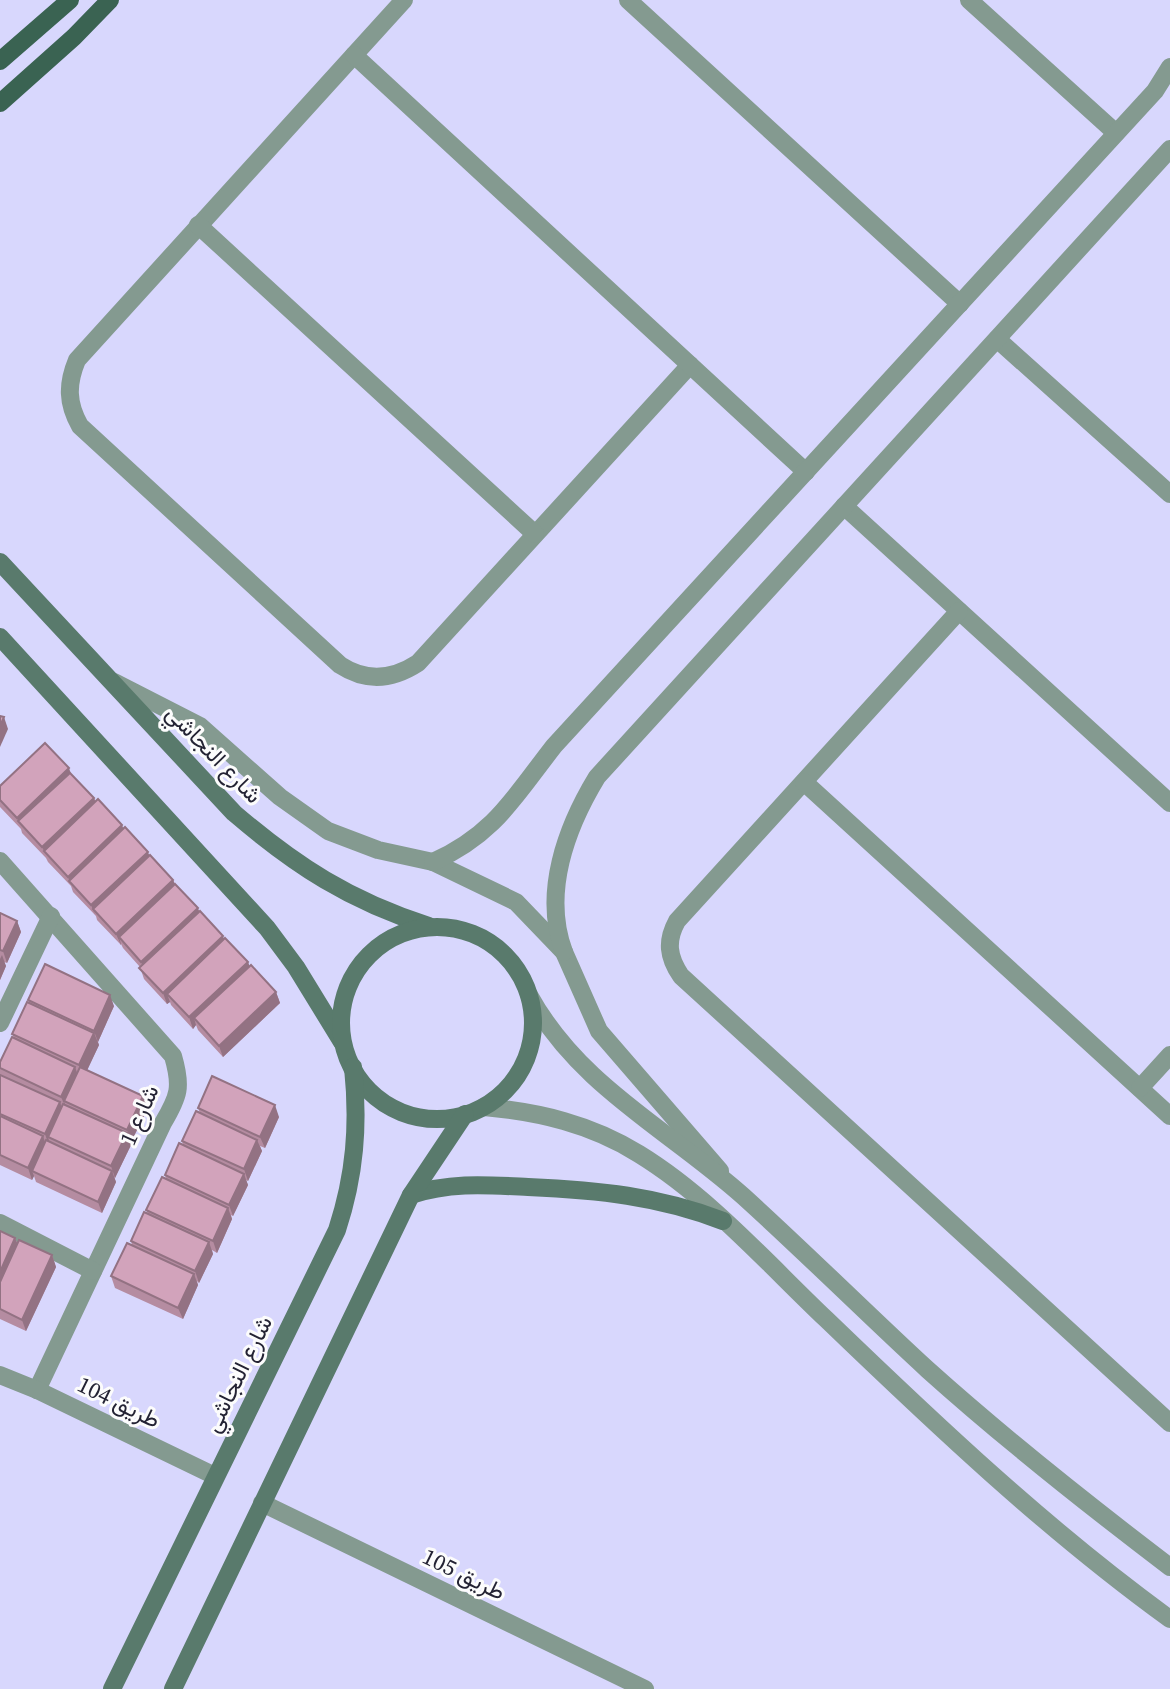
<svg xmlns="http://www.w3.org/2000/svg" width="1170" height="1689" viewBox="0 0 1170 1689" font-family="'Source Serif 4',Vazirmatn,serif">
<rect width="100%" height="100%" fill="#d8d7fd"/>
<g fill="none" stroke-linecap="round" stroke-linejoin="round">
<g stroke="#849a90" stroke-width="18">
<path d="M404,0L77,360C67,384 67,403 80,426L340,665C366,682 392,680 418,663L690,365"/>
<path d="M628,0L960,304"/>
<path d="M969,0L1116,133"/>
<path d="M354,55L806,472"/>
<path d="M198,225L535,534"/>
<path d="M997,339L1170,494"/>
<path d="M844,506L1170,803"/>
<path d="M959,611L677,921C666,941 668,957 681,976L1170,1423"/>
<path d="M114,682L200,726L280,797L328,831L378,850L433,862L516,902L564,952L599,1031L720,1171"/>
<path d="M804,782L1170,1116"/>
<path d="M0,861L173,1056C182,1087 179,1096 163,1123L37,1390"/>
<path d="M433,862C495,834 514,797 554,746L1155,91L1170,67"/>
<path d="M564,952C542,893 566,828 597,777L1170,149"/>
<path d="M0,1023L51,916"/>
<path d="M1140,1088L1170,1055"/>
<path d="M0,1223L93,1271"/>
<path d="M0,1375L37,1390L215,1476"/>
<path d="M262,1503L645,1689"/>
</g>
<g stroke="#849a90" stroke-width="18">
<path d="M529,995C579,1086 668,1129 743,1196C806,1253 866,1313 928,1370C1006,1440 1087,1504 1170,1567"/>
<path d="M484,1107C539,1112 591,1124 639,1154C709,1197 767,1263 826,1319C935,1424 1047,1530 1170,1619"/>
</g>
<g stroke="#597a6c" stroke-width="18">
<path d="M0,562L234,813C296,866 350,901 429,926"/>
<path d="M0,637L267,928L296,967L342,1042"/>
<circle cx="437" cy="1023" r="96"/>
<path d="M411,1195C450,1182 487,1185 528,1187C597,1190 659,1196 723,1221"/>
<path d="M112,1689L337,1230C355,1175 359,1125 353,1067"/>
<path d="M173,1689L411,1195L465,1114"/>
</g>
<g stroke="#3a6352" stroke-width="18">
<path d="M0,61L70,0"/>
<path d="M0,103L74,37L110,0"/>
</g>
</g>
<g fill="#b58ca1">
<path d="M71,774L94,798L96,802L122,825L123,829L173,880L175,884L224,939L248,962L249,966L276,992L280,1003L223,1057L198,1030L196,1025L193,1029L171,1005L170,1002L167,1004L144,979L140,967L123,948L121,944V945L97,920L96,916L73,892L71,886L48,862L46,858L22,833L21,829L0,807V786Z"/>
<path d="M0,913L17,921L21,932L7,963L4,962L6,966L0,980Z"/>
<path d="M28,1000L114,1006L98,1042L99,1045L87,1070L148,1108L131,1142L129,1141L131,1145L115,1178L114,1177L116,1182L102,1213L36,1182L34,1176L32,1180L0,1165V1062L14,1038L12,1034L29,1003Z"/>
<path d="M198,1108L279,1117L265,1148L260,1146L262,1151L248,1181L246,1180L248,1185L233,1216L231,1215L232,1219L217,1253L212,1250L213,1254L199,1283L197,1281L198,1285L183,1319L115,1288L111,1276L132,1245L131,1241L148,1214L146,1210L166,1179L165,1175L183,1145L182,1141L200,1113Z"/>
<path d="M0,1231L15,1238L18,1244L52,1255L56,1267L26,1331L0,1319Z"/>
</g>
<g fill="#937283">
<path d="M4,717L8,729L0,747V726Z"/>
<path d="M69,768L73,780L18,821L21,830L17,818Z"/>
<path d="M94,798L98,810L44,851L42,847Z"/>
<path d="M122,825L126,837L70,883L68,877Z"/>
<path d="M148,852L152,863L93,909L96,917L91,905Z"/>
<path d="M173,880L178,891L119,937L121,944V945L116,934Z"/>
<path d="M198,908L202,920L146,973L141,962Z"/>
<path d="M17,921L21,932L7,963L3,951Z"/>
<path d="M223,936L227,948L167,994L170,1002L167,1004L163,993Z"/>
<path d="M2,955L6,966L0,980V959Z"/>
<path d="M248,962L252,973L194,1018L196,1025L193,1029L189,1017Z"/>
<path d="M276,992L280,1003L223,1057L219,1046Z"/>
<path d="M110,995L114,1006L98,1042L94,1031Z"/>
<path d="M94,1033L99,1045L84,1077L79,1065Z"/>
<path d="M75,1067L79,1078L64,1101L66,1107V1108L61,1097Z"/>
<path d="M143,1096L148,1108L131,1142L127,1130Z"/>
<path d="M60,1102L64,1114L48,1137L50,1144L49,1146L45,1134Z"/>
<path d="M275,1105L279,1117L265,1148L260,1137Z"/>
<path d="M127,1133L131,1145L115,1178L111,1166Z"/>
<path d="M43,1136L47,1148L32,1171L34,1176L32,1180L28,1168Z"/>
<path d="M257,1140L262,1151L248,1181L244,1169Z"/>
<path d="M112,1171L116,1182L102,1213L98,1202Z"/>
<path d="M244,1174L248,1185L233,1216L229,1205Z"/>
<path d="M228,1208L232,1219L217,1253L213,1241Z"/>
<path d="M15,1238L20,1250L0,1292V1272Z"/>
<path d="M209,1242L213,1254L199,1283L195,1271Z"/>
<path d="M52,1255L56,1267L26,1331L22,1320Z"/>
<path d="M194,1274L198,1285L183,1319L178,1308Z"/>
</g>
<g fill="#d2a3bb" stroke="#937283" stroke-width="2">
<path d="M0,716L4,717L0,726Z"/>
<path d="M45,743L69,768L17,818L0,800V786Z"/>
<path d="M70,773L94,798L42,847L18,821Z"/>
<path d="M98,799L122,825L68,877L44,851Z"/>
<path d="M125,827L148,852L91,905L69,881Z"/>
<path d="M150,855L173,880L116,934L93,909Z"/>
<path d="M175,884L198,908L141,962L119,937Z"/>
<path d="M200,911L223,936L163,993L139,968Z"/>
<path d="M0,913L17,921L3,951L0,950Z"/>
<path d="M225,938L248,962L189,1017L167,994Z"/>
<path d="M45,964L110,995L94,1031L28,1000Z"/>
<path d="M251,965L276,992L219,1046L194,1018Z"/>
<path d="M27,1002L94,1033L79,1065L12,1034Z"/>
<path d="M12,1037L75,1067L61,1097L0,1068V1062Z"/>
<path d="M80,1067L143,1096L127,1130L64,1101Z"/>
<path d="M0,1075L60,1102L45,1134L0,1114Z"/>
<path d="M212,1076L275,1105L260,1137L198,1108Z"/>
<path d="M63,1104L127,1133L111,1166L48,1137Z"/>
<path d="M196,1111L257,1140L244,1169L182,1141Z"/>
<path d="M0,1116L43,1136L28,1168L0,1155Z"/>
<path d="M46,1140L112,1171L98,1202L32,1171Z"/>
<path d="M179,1143L244,1174L229,1205L165,1175Z"/>
<path d="M162,1177L228,1208L213,1241L146,1210Z"/>
<path d="M144,1212L209,1242L195,1271L131,1241Z"/>
<path d="M0,1231L15,1238L0,1272Z"/>
<path d="M19,1240L52,1255L22,1320L0,1309V1282Z"/>
<path d="M127,1243L194,1274L178,1308L111,1276Z"/>
</g>
<g text-anchor="middle" stroke-width="6" stroke-linejoin="round" paint-order="stroke">
<g font-size="23" fill="#242334" stroke="#fcfcfc">
<text transform="translate(214 754) rotate(46)" y="8">شارع النجاشي</text>
<text transform="translate(139 1115) rotate(-66)" y="8">شارع 1</text>
<text transform="translate(238 1374) rotate(-64)" y="8">شارع النجاشي</text>
<text transform="translate(119 1402) rotate(26)" y="8">طريق 104</text>
<text transform="translate(464 1574) rotate(26)" y="8">طريق 105</text>
</g>
</g>
</svg>
